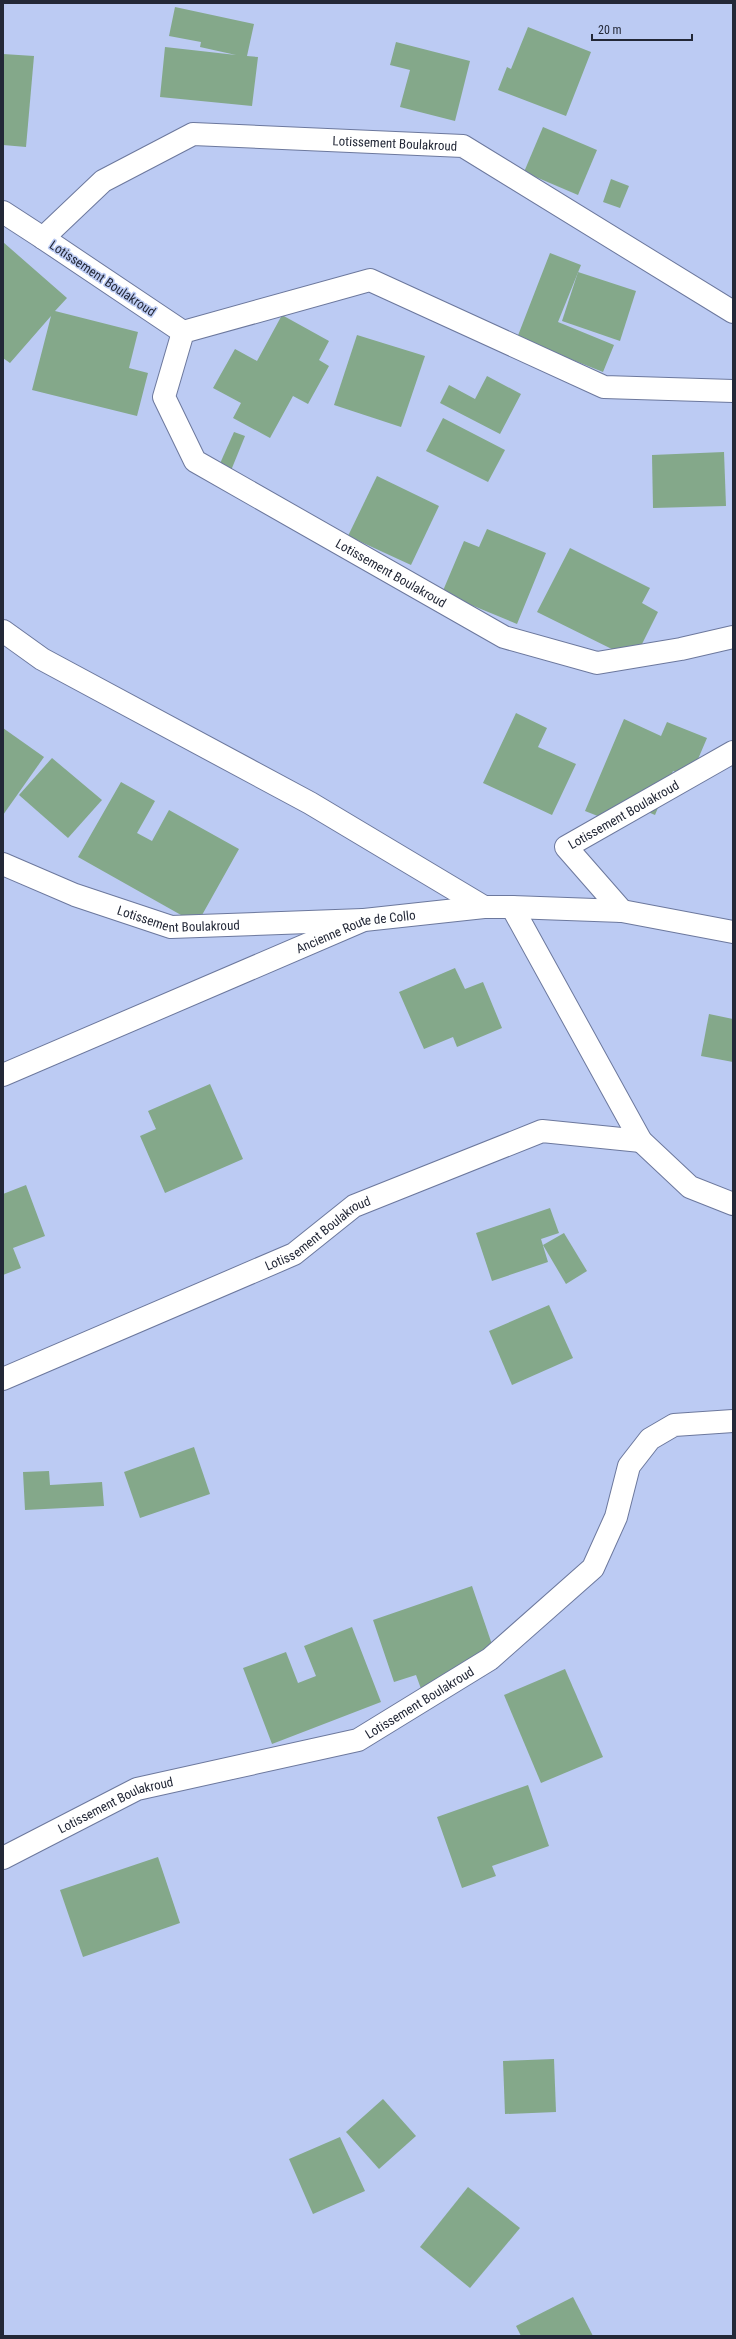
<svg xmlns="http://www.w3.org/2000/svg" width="736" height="2339" viewBox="0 0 736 2339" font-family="'Roboto Condensed',sans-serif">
<rect width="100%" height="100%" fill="#bccbf3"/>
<g fill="#84a88a">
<path d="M175,7L254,24L247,56L258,57L252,106L160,97L165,47L236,55L200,47L201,42L169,36Z"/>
<path d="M528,27L591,52L566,116L498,90L507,67L511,69Z"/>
<path d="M396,42L470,61L455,121L400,107L410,70L390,65Z"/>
<path d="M3,54L34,56L26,147L3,145Z"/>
<path d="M543,127L597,150L578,195L524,172Z"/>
<path d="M611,179L629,186L620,208L603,202Z"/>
<path d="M3,242L67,298L55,311L138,332L129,368L148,373L137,416L32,390L51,316L10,363L3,358Z"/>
<path d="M550,253L581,265L558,322L614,345L603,372L517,338Z"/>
<path d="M578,272L636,291L620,341L562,321Z"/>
<path d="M282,315L329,341L319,360L329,366L308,404L293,396L270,438L233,418L241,403L213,388L235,349L257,361Z"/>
<path d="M357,335L425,356L401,427L334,405Z"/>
<path d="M487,376L521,394L500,434L440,403L449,385L475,399Z"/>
<path d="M443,418L505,450L488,482L426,451Z"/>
<path d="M234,432L245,436L230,473L218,468Z"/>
<path d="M724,452L726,506L653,508L652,455Z"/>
<path d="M377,476L439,506L411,565L348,536Z"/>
<path d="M487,529L546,553L517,624L442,593L464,541L479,547Z"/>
<path d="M570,548L650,588L642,603L658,612L634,660L537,612Z"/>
<path d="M516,713L547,728L538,747L576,764L552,815L483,783Z"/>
<path d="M624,719L661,736L667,722L707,738L690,778L673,771L655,815L627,803L618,824L585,811Z"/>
<path d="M3,728L44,757L3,815Z"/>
<path d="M52,758L102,800L68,838L19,795Z"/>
<path d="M121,782L155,801L137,833L152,841L169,810L239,849L197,924L78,857Z"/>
<path d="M455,968L465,989L483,982L502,1028L457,1047L453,1037L424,1049L399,992Z"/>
<path d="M709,1014L733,1019V1062L701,1056Z"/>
<path d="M210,1084L243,1159L165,1193L140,1136L156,1129L148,1111Z"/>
<path d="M26,1185L45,1236L13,1248L21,1268L3,1275V1194Z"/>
<path d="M550,1208L559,1233L541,1239L548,1262L492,1281L476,1233Z"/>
<path d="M564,1233L587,1271L566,1284L543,1245Z"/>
<path d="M549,1305L573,1358L512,1385L489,1331Z"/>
<path d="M194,1447L210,1494L140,1518L124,1472Z"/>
<path d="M49,1471L50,1485L102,1482L104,1506L25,1510L23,1472Z"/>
<path d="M472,1586L497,1659L481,1664L485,1676L424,1697L416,1675L394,1682L373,1620Z"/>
<path d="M352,1627L381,1702L272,1744L243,1668L286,1652L298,1683L316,1676L304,1646Z"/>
<path d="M565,1669L603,1757L541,1783L504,1695Z"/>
<path d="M528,1785L549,1846L492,1866L496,1876L462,1888L437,1817Z"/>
<path d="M158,1857L180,1923L83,1957L60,1890Z"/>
<path d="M554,2059L556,2112L505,2114L503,2061Z"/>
<path d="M383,2099L416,2136L379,2169L346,2132Z"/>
<path d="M340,2137L365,2191L313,2214L289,2159Z"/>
<path d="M468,2187L520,2228L470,2288L420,2247Z"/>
<path d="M573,2297L593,2336H521L516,2326Z"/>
</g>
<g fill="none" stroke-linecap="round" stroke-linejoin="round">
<g stroke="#6c789d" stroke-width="24">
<g id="minor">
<path d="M3,212L43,238"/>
<path id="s1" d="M183,332L43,238L103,181L193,134L463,146L733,312"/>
<path id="s2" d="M733,391L604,387L370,280L183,332L164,397L195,461L504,637L597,663L681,649L733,637"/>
<path d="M3,631L42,659L310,803L484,907"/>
<path id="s3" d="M3,864L75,895L171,927L363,920"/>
<path d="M512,907L641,1141L690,1187L733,1204"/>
<path id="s4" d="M622,911L566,847L733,752"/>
<path id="s5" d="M3,1379L294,1254L354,1206L542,1131L641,1141"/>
<path id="s6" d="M3,1858L137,1789L358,1740L490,1659L593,1568L616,1517L629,1466L650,1439L674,1425L733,1421"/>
</g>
</g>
<g stroke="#6c789d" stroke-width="24">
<g id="major">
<path id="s7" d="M3,1075L364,920L484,907H512L622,911L733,932"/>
</g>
</g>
<use href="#minor" stroke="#fff" stroke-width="22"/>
<use href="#major" stroke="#fff" stroke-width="22"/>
</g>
<g text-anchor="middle" stroke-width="3" stroke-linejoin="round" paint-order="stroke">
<g font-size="13" fill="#232837" stroke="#bccbf3">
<text dy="5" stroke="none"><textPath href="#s1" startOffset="555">Lotissement Boulakroud</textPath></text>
<text transform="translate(103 278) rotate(34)" y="5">Lotissement Boulakroud</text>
<text dy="5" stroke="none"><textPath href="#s2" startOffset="945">Lotissement Boulakroud</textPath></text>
<text dy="5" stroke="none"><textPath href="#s4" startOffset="151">Lotissement Boulakroud</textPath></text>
<text dy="5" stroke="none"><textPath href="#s3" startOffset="186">Lotissement Boulakroud</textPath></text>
<text dy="5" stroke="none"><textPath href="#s7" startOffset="382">Ancienne Route de Collo</textPath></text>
<text dy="5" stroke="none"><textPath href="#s5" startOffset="348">Lotissement Boulakroud</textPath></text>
<text dy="5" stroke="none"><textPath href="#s6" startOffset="449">Lotissement Boulakroud</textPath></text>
<text dy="5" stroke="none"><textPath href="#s6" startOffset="125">Lotissement Boulakroud</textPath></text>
</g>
</g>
<rect width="736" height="2339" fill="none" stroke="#232837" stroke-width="8"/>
<path d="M592 34v6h100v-6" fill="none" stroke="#232837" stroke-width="2"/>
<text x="598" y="34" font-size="12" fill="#232837" stroke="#bccbf3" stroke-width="3" paint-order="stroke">20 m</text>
</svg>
